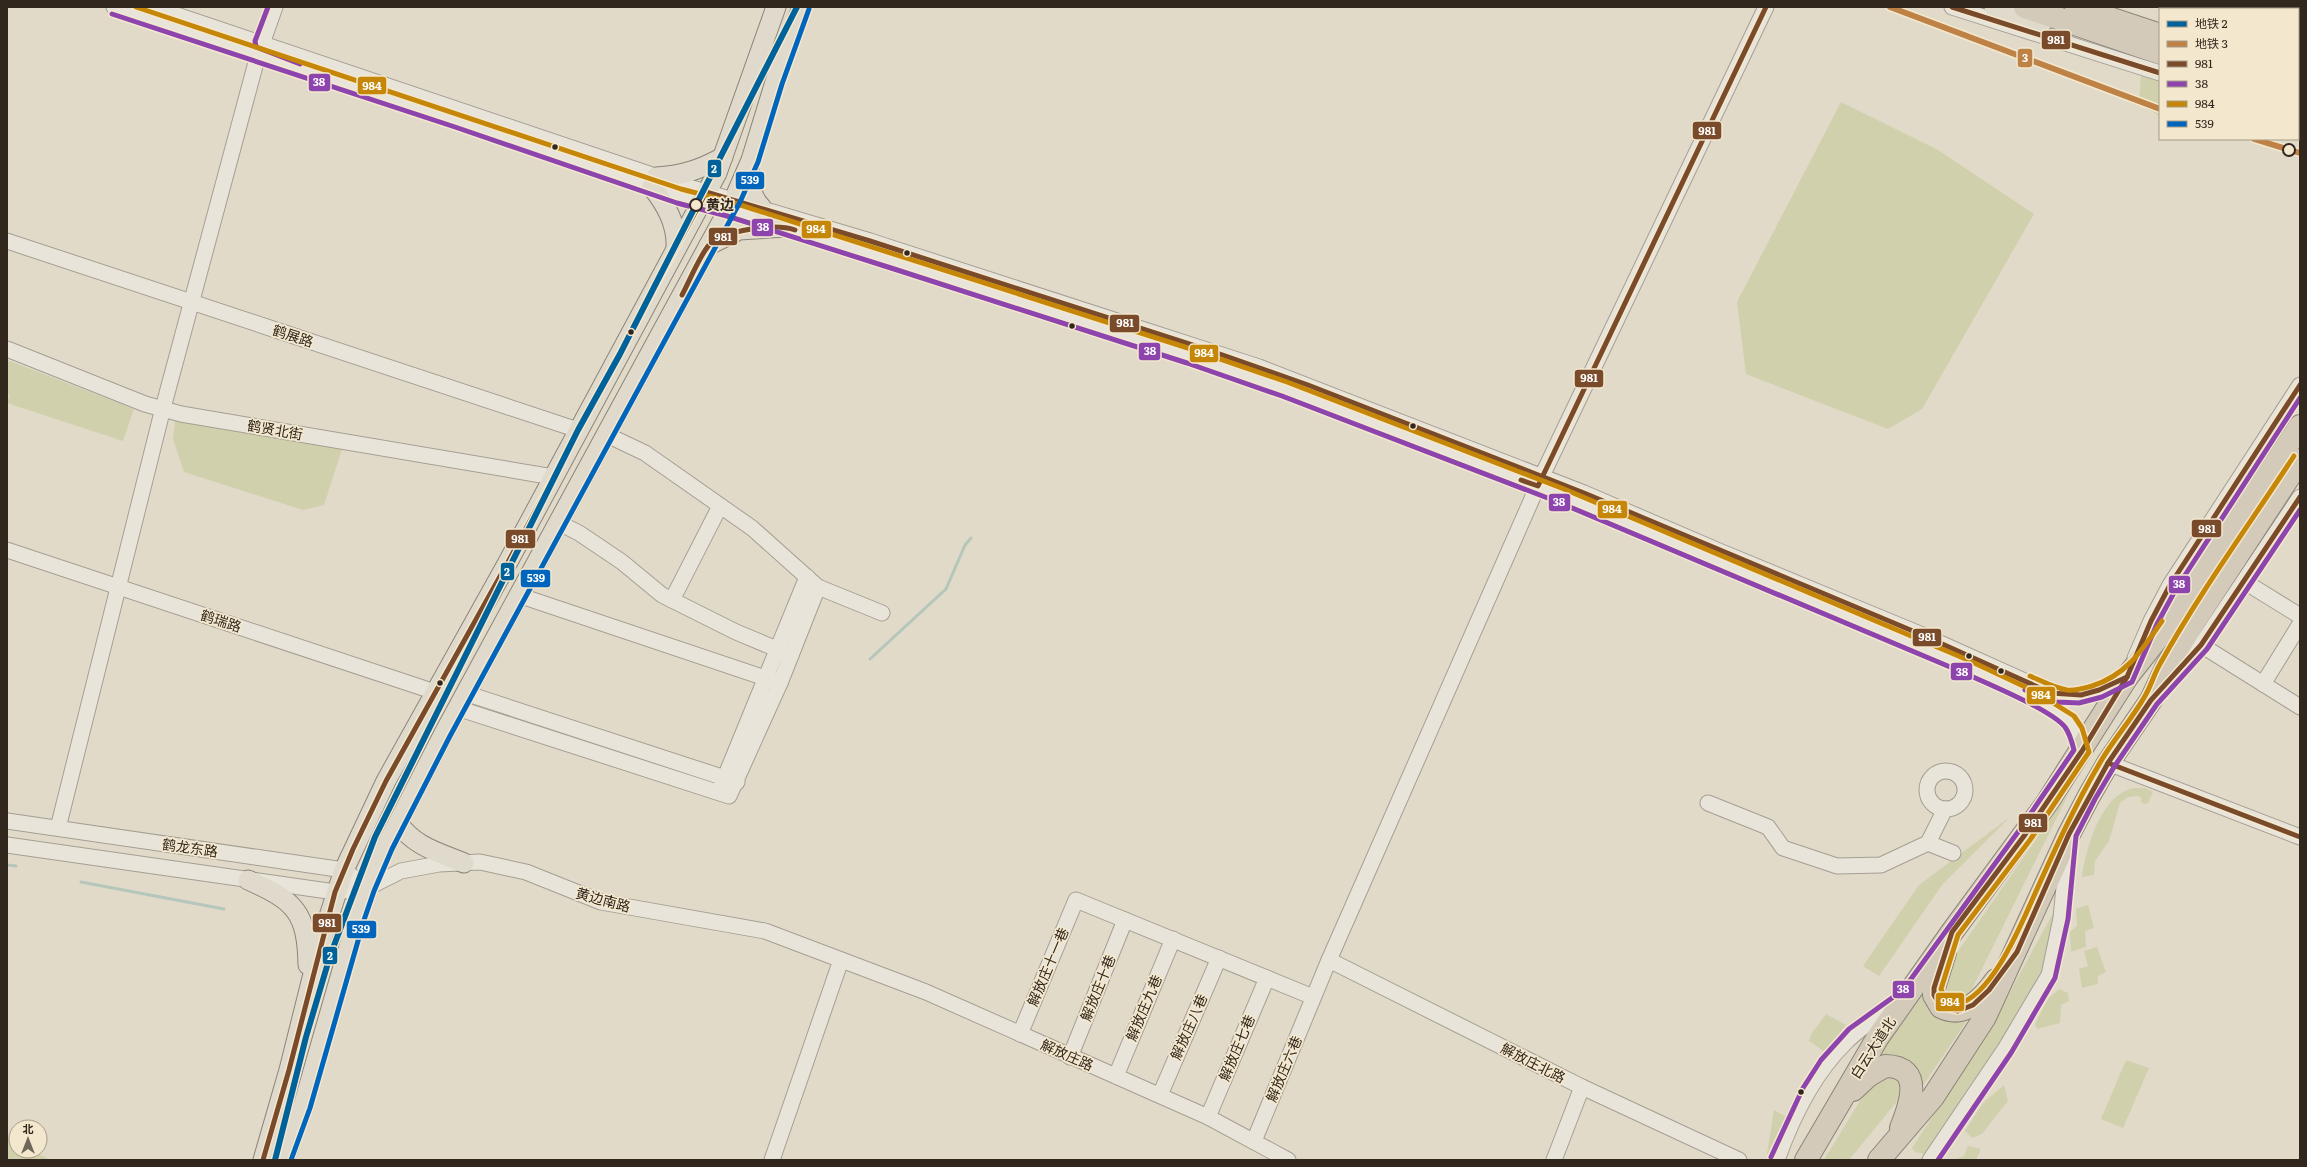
<svg xmlns="http://www.w3.org/2000/svg" width="2307" height="1167" viewBox="0 0 2307 1167" font-family="Literata,'Noto Sans SC',serif">
<rect width="100%" height="100%" fill="#e1dac9"/>
<g fill="#d0d0ac">
<path d="M2141,74L2160,81V116L2139,104Z"/>
<path d="M1841,102L1938,150L2034,214L1922,409L1888,429L1746,374L1737,302Z"/>
<path d="M7,360L134,409L123,441L7,403L10,395L7,394Z"/>
<path d="M175,421L342,449L324,505L303,510L184,472L173,439Z"/>
<path d="M2134,788H2145L2153,792L2148,803L2143,804L2140,801L2142,799L2138,796L2128,797L2120,803L2109,841L2095,861L2094,875L2082,877C2086,848 2101,794 2134,788Z"/>
<path d="M2070,791L1970,993C1961,1001 1956,1000 1945,996L1942,990L1947,967Z"/>
<path d="M2010,817L1942,885L1879,976L1863,966L1919,885Z"/>
<path d="M2088,905L2094,928L2085,931L2086,947L2071,952L2070,932L2077,926L2076,909Z"/>
<path d="M2053,913L2045,971L1931,1150L1926,1155L1914,1151L1912,1148L1992,1025Z"/>
<path d="M2097,947L2106,972L2098,976V984L2082,988L2079,969L2088,966L2084,951Z"/>
<path d="M1926,981V991L1972,1013L1922,1087C1904,1071 1916,1051 1879,1057L1876,1055Z"/>
<path d="M2059,989L2068,993L2069,1001L2061,1005L2060,1023L2037,1029L2035,1024L2048,999Z"/>
<path d="M1826,1014L1846,1025L1825,1052L1809,1041L1812,1033Z"/>
<path d="M2126,1060L2149,1068L2123,1128L2101,1119Z"/>
<path d="M1887,1074L1901,1082L1902,1092L1898,1100L1849,1160H1824L1869,1086Z"/>
<path d="M2004,1085L2008,1101L1982,1134L1972,1138L1965,1131L1983,1103Z"/>
<path d="M1774,1110L1785,1116L1770,1156L1767,1154Z"/>
<path d="M7,1137L16,1141V1151H34L50,1160H7Z"/>
<path d="M1968,1146L1981,1149L1976,1160H1953L1964,1156Z"/>
</g>
<g fill="none" stroke-linecap="round" stroke-linejoin="round">
<g stroke="#b5c6bb" stroke-width="3">
<path d="M870,659L946,589L965,545L971,538"/>
<path d="M7,865L16,866"/>
<path d="M81,882L224,909"/>
</g>
<g stroke="#a59f93" stroke-width="17">
<g id="minor">
<path d="M114,7L457,120L679,196L729,209L893,261L1189,356L1284,389L1561,496L1965,666L2031,697L2060,714L2069,721L2076,731L2082,751"/>
<path d="M153,7L682,185L870,241L1259,367L1584,493L1719,551L1920,634L2051,693C2079,701 2101,690 2126,677"/>
<path d="M1952,7L2160,73"/>
<path d="M2263,7L2269,9"/>
<path d="M2298,19H2300"/>
<path d="M2298,122L2300,123"/>
<path d="M7,241L578,430"/>
<path d="M7,349L145,404L181,414L553,477"/>
<path d="M605,434L645,453L752,528L818,587L882,613"/>
<path d="M557,522L579,533L622,562L662,595L736,632L791,655"/>
<path d="M7,550L435,692"/>
<path d="M2245,582L2300,616"/>
<path d="M518,595L780,683"/>
<path d="M672,600L720,506"/>
<path d="M2201,645L2300,707"/>
<path d="M2135,658L2151,621L2170,585L2300,385"/>
<path d="M2263,684L2300,624"/>
<path d="M2163,688L2201,645L2300,497"/>
<path d="M465,693L737,782"/>
<path d="M457,708L729,796L780,683L818,587"/>
<path d="M2108,763L2300,837"/>
<circle cx="1946" cy="790" r="19"/>
<path d="M721,787L807,577"/>
<path d="M1708,803L1768,827L1783,848L1837,866L1881,865L1928,843L1945,809"/>
<path d="M7,821L344,870L367,888"/>
<path d="M58,828L163,408L258,55L275,7"/>
<path d="M1928,843L1953,853"/>
<path d="M7,845L335,892L367,888L401,871L439,864L480,862L526,872L601,902L765,931L926,992L1208,1117L1288,1160"/>
<path d="M1329,960L1582,1087L1739,1160"/>
<path d="M1020,1034L1076,900L1313,997"/>
<path d="M1070,1057L1125,920"/>
<path d="M1116,1076L1173,939"/>
<path d="M1160,1095L1219,958"/>
<path d="M1208,1117L1267,978"/>
<path d="M1254,1141L1329,960L1542,476L1766,7"/>
<path d="M772,1160L841,960"/>
<path d="M1554,1160L1582,1087"/>
<path d="M1777,1160C1792,1118 1814,1073 1846,1042C1861,1027 1880,1015 1897,1002"/>
<path d="M1930,1160L2005,1049L2049,975L2061,918L2068,846"/>
</g>
</g>
<g stroke="#8b8479" stroke-width="21">
<g id="major">
<path d="M1994,7L2042,23"/>
<path d="M2295,7L2300,9"/>
<path d="M2298,110H2300"/>
<path d="M749,166C749,182 750,196 762,208"/>
<path d="M656,177C682,176 701,169 723,157"/>
<path d="M652,187C666,205 677,224 676,247"/>
<path d="M709,245L739,230L786,227"/>
<path d="M398,823C415,847 438,852 464,863"/>
<path d="M248,880C295,901 307,912 308,965"/>
<path d="M263,1160L289,1070L322,938L344,870L386,781L508,562L717,173L776,7"/>
<path d="M284,1160L303,1106L357,918L367,888L386,846L444,733L734,199L751,160L775,82L802,7"/>
</g>
</g>
<g stroke="#8b8479" stroke-width="24">
<g id="highway">
<path d="M2025,7L2160,53"/>
<path d="M2076,7L2160,35"/>
<path d="M2196,7L2202,9"/>
<path d="M2298,41H2300"/>
<path d="M2298,81L2300,82"/>
<path d="M2298,98L2300,99"/>
<path d="M1945,953L1934,988V995L1941,1007C1965,1019 1983,998 1996,980"/>
<path d="M1853,1090L1868,1076L1885,1066C1925,1066 1910,1106 1901,1128"/>
<path d="M1806,1160L1878,1037L1952,932L2047,803L2127,677L2175,616L2300,426"/>
<path d="M1879,1160L1933,1097L1985,1017L2069,834L2089,796L2108,763L2151,700L2166,668L2192,625L2300,460"/>
</g>
</g>
<use href="#minor" stroke="#e9e4da" stroke-width="15"/>
<use href="#major" stroke="#e0dacc" stroke-width="19"/>
<use href="#highway" stroke="#d3caba" stroke-width="22"/>
<g stroke="#f3e8ce" stroke-width="8">
<g id="bus-1">
<path d="M1952,7L2160,73"/>
<path d="M682,295C689,282 700,255 709,245C724,230 775,223 795,230"/>
<path d="M2300,385L2170,585L2151,621L2127,677L2082,751L2024,836L1952,932L1934,988V995L1941,1007L1958,1011L1973,1005L1989,990L2017,952L2069,834L2108,763L2151,700L2201,645L2300,497"/>
<path d="M1521,480L1538,486L1766,7"/>
<path d="M2108,763L2300,837"/>
<path d="M263,1160L289,1070L335,892L353,849L386,781L508,562L706,192L870,241L1214,352L1308,385L1584,493L1920,634L2051,693L2081,695L2099,690L2127,677"/>
</g>
</g>
<g stroke="#f3e8ce" stroke-width="8">
<g id="bus-2">
<path d="M268,7L255,41L256,47L300,64"/>
<path d="M112,14L455,127L677,203L727,216L891,268L1187,363L1282,396L1558,502L1962,672C1986,683 2050,709 2065,727C2070,734 2072,742 2074,750L2018,832L1903,990L1849,1029L1821,1060L1803,1088L1771,1157"/>
<path d="M2025,690L2057,702L2079,703L2102,697L2132,682L2157,624L2176,589L2300,398"/>
<path d="M1938,1160L2011,1053L2055,978L2068,919L2076,836L2095,799L2114,767L2157,704L2207,649L2300,510"/>
</g>
</g>
<g stroke="#f3e8ce" stroke-width="8">
<g id="bus-3">
<path d="M136,7L681,189L731,202L1191,349L1287,382L1564,489L1968,660L2034,691L2074,716L2082,728L2089,752L2030,840L1958,935L1941,989L1946,1001L1958,1004C1992,995 2020,927 2033,898C2054,851 2075,805 2101,761C2114,739 2132,719 2145,696C2151,686 2154,674 2160,664C2200,592 2249,525 2294,456"/>
<path d="M2030,676C2042,681 2054,688 2067,690C2075,691 2084,688 2092,686C2127,675 2142,650 2162,621"/>
</g>
</g>
<g stroke="#f3e8ce" stroke-width="8">
<path id="bus-4" d="M291,1160L310,1108L364,920L374,891L392,849L450,736L740,202L758,162L782,84L809,9"/>
</g>
<use href="#bus-1" stroke="#7a4b2a" stroke-width="5"/>
<use href="#bus-2" stroke="#8e44ad" stroke-width="5"/>
<use href="#bus-3" stroke="#c68607" stroke-width="5"/>
<use href="#bus-4" stroke="#0065bd" stroke-width="5"/>
<g stroke="#f3e8ce" stroke-width="9">
<path id="metro-1" d="M275,1160L306,1037L330,956L375,837L578,430L620,354L797,7"/>
</g>
<g stroke="#f3e8ce" stroke-width="9">
<g id="metro-2">
<path d="M1890,7L2160,109"/>
<path d="M2254,139L2300,153"/>
</g>
</g>
<use href="#metro-1" stroke="#00629b" stroke-width="6"/>
<use href="#metro-2" stroke="#be8246" stroke-width="6"/>
</g>
<g fill="#32271c" stroke="#f3e8ce" stroke-width="1.5">
<circle cx="555" cy="147" r="3.5"/>
<circle cx="907" cy="253" r="3.5"/>
<circle cx="1072" cy="326" r="3.5"/>
<circle cx="631" cy="332" r="3.5"/>
<circle cx="1413" cy="426" r="3.5"/>
<circle cx="1969" cy="656" r="3.5"/>
<circle cx="2001" cy="671" r="3.5"/>
<circle cx="440" cy="683" r="3.5"/>
<circle cx="1801" cy="1092" r="3.5"/>
</g>
<g fill="#f3e8ce" stroke="#32271c" stroke-width="2">
<circle cx="2289" cy="150" r="6"/>
<circle cx="696" cy="205" r="6"/>
</g>
<g text-anchor="middle" stroke-width="3.5" stroke-linejoin="round" paint-order="stroke">
<g font-size="14" font-weight="bold" fill="#32271c" stroke="#f3e8ce" text-anchor="start">
<text x="706" y="210">黄边</text>
</g>
<g font-size="14" fill="#32271c" stroke="#f3e8ce">
<text transform="translate(293 336) rotate(18)" y="5">鹤展路</text>
<text transform="translate(275 430) rotate(10)" y="5">鹤贤北街</text>
<text transform="translate(221 621) rotate(18)" y="5">鹤瑞路</text>
<text transform="translate(190 848) rotate(8)" y="5">鹤龙东路</text>
<text transform="translate(603 900) rotate(15)" y="5">黄边南路</text>
<text transform="translate(1048 967) rotate(-67)" y="5">解放庄十一巷</text>
<text transform="translate(1098 988) rotate(-68)" y="5">解放庄十巷</text>
<text transform="translate(1144 1008) rotate(-67)" y="5">解放庄九巷</text>
<text transform="translate(1189 1027) rotate(-66)" y="5">解放庄八巷</text>
<text transform="translate(1237 1048) rotate(-67)" y="5">解放庄七巷</text>
<text transform="translate(1873 1048) rotate(-57)" y="5">白云大道北</text>
<text transform="translate(1067 1055) rotate(24)" y="5">解放庄路</text>
<text transform="translate(1533 1063) rotate(27)" y="5">解放庄北路</text>
<text transform="translate(1284 1069) rotate(-67)" y="5">解放庄六巷</text>
</g>
</g>
<g stroke="#f3e8ce" stroke-width="1.5">
<rect x="2041" y="30" width="30" height="20" rx="4" fill="#7a4b2a"/>
<rect x="2017" y="48" width="16" height="20" rx="4" fill="#be8246"/>
<rect x="308" y="73" width="23" height="19" rx="4" fill="#8e44ad"/>
<rect x="357" y="76" width="30" height="19" rx="4" fill="#c68607"/>
<rect x="1692" y="121" width="30" height="19" rx="4" fill="#7a4b2a"/>
<rect x="707" y="159" width="15" height="19" rx="4" fill="#00629b"/>
<rect x="735" y="171" width="30" height="19" rx="4" fill="#0065bd"/>
<rect x="751" y="218" width="23" height="19" rx="4" fill="#8e44ad"/>
<rect x="801" y="220" width="31" height="19" rx="4" fill="#c68607"/>
<rect x="708" y="227" width="30" height="19" rx="4" fill="#7a4b2a"/>
<rect x="1109" y="314" width="31" height="19" rx="4" fill="#7a4b2a"/>
<rect x="1138" y="342" width="23" height="19" rx="4" fill="#8e44ad"/>
<rect x="1189" y="344" width="30" height="19" rx="4" fill="#c68607"/>
<rect x="1574" y="369" width="30" height="19" rx="4" fill="#7a4b2a"/>
<rect x="1548" y="493" width="23" height="19" rx="4" fill="#8e44ad"/>
<rect x="1597" y="500" width="31" height="19" rx="4" fill="#c68607"/>
<rect x="2191" y="519" width="31" height="19" rx="4" fill="#7a4b2a"/>
<rect x="505" y="529" width="31" height="20" rx="4" fill="#7a4b2a"/>
<rect x="500" y="562" width="15" height="19" rx="4" fill="#00629b"/>
<rect x="520" y="569" width="31" height="19" rx="4" fill="#0065bd"/>
<rect x="2168" y="575" width="23" height="19" rx="4" fill="#8e44ad"/>
<rect x="1912" y="628" width="30" height="19" rx="4" fill="#7a4b2a"/>
<rect x="1950" y="662" width="23" height="19" rx="4" fill="#8e44ad"/>
<rect x="2026" y="686" width="30" height="19" rx="4" fill="#c68607"/>
<rect x="2018" y="813" width="30" height="20" rx="4" fill="#7a4b2a"/>
<rect x="312" y="913" width="30" height="20" rx="4" fill="#7a4b2a"/>
<rect x="346" y="920" width="31" height="19" rx="4" fill="#0065bd"/>
<rect x="322" y="946" width="16" height="19" rx="4" fill="#00629b"/>
<rect x="1892" y="980" width="23" height="19" rx="4" fill="#8e44ad"/>
<rect x="1935" y="992" width="30" height="20" rx="4" fill="#c68607"/>
</g>
<g font-size="11" text-anchor="middle" font-weight="bold" fill="#fff">
<text x="2056" y="44">981</text>
<text x="2025" y="62">3</text>
<text x="319" y="86">38</text>
<text x="372" y="90">984</text>
<text x="1707" y="135">981</text>
<text x="714" y="173">2</text>
<text x="750" y="184">539</text>
<text x="763" y="231">38</text>
<text x="816" y="233">984</text>
<text x="723" y="241">981</text>
<text x="1125" y="327">981</text>
<text x="1150" y="355">38</text>
<text x="1204" y="357">984</text>
<text x="1589" y="382">981</text>
<text x="1559" y="506">38</text>
<text x="1612" y="513">984</text>
<text x="2207" y="533">981</text>
<text x="520" y="543">981</text>
<text x="507" y="576">2</text>
<text x="536" y="582">539</text>
<text x="2179" y="588">38</text>
<text x="1927" y="641">981</text>
<text x="1962" y="676">38</text>
<text x="2041" y="699">984</text>
<text x="2033" y="827">981</text>
<text x="327" y="927">981</text>
<text x="361" y="933">539</text>
<text x="330" y="960">2</text>
<text x="1903" y="993">38</text>
<text x="1950" y="1006">984</text>
</g>
<rect width="2307" height="1167" fill="none" stroke="#32271c" stroke-width="16"/>
<rect x="2159" y="8" width="140" height="132" fill="#f3e8ce" stroke="#a69b87"/>
<rect x="2167" y="21" width="20" height="6" fill="#00629b" stroke="#a69b87"/>
<text x="2195" y="28" font-size="12" fill="#32271c">地铁 2</text>
<rect x="2167" y="41" width="20" height="6" fill="#be8246" stroke="#a69b87"/>
<text x="2195" y="48" font-size="12" fill="#32271c">地铁 3</text>
<rect x="2167" y="61" width="20" height="6" fill="#7a4b2a" stroke="#a69b87"/>
<text x="2195" y="68" font-size="12" fill="#32271c">981</text>
<rect x="2167" y="81" width="20" height="6" fill="#8e44ad" stroke="#a69b87"/>
<text x="2195" y="88" font-size="12" fill="#32271c">38</text>
<rect x="2167" y="101" width="20" height="6" fill="#c68607" stroke="#a69b87"/>
<text x="2195" y="108" font-size="12" fill="#32271c">984</text>
<rect x="2167" y="121" width="20" height="6" fill="#0065bd" stroke="#a69b87"/>
<text x="2195" y="128" font-size="12" fill="#32271c">539</text>
<g transform="translate(28 1139)"><circle r="19" fill="#f3e8ce" stroke="#a69b87"/>
<path d="M0-3L7 15L0 10L-7 15Z" fill="#6f6659"/>
<text y="-6" font-size="11" font-weight="bold" text-anchor="middle" fill="#32271c">北</text>
</g>
</svg>
